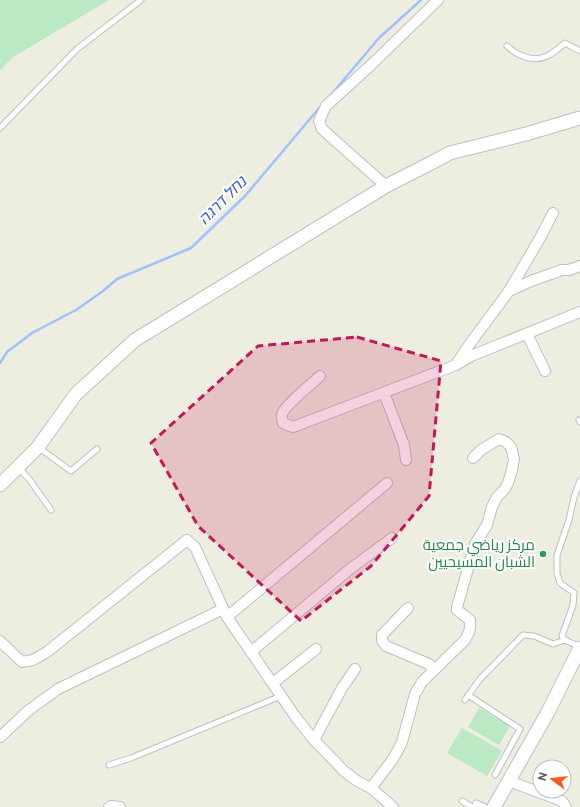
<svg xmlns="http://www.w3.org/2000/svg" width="580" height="807" viewBox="0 0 580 807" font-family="Commissioner,Cairo,'Noto Sans Hebrew',sans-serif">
<rect width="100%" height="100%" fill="#eeeee0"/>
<g fill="#bae9c3">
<path d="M0,0H109L13,57L0,70Z"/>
<path d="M479,708L510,726L499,745L468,727Z"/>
<path d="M462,728L502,751L487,776L447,753Z"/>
</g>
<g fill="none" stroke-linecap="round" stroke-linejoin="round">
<g stroke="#9fc2ff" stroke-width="2.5">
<path d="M330,96L379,38L421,0"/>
<path d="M0,363L7,352L32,333L76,310L103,291L117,279L191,248L245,196L320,107"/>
</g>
<g stroke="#bebfc6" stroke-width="7">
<g id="lane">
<path d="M507,46C517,55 533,63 547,56C554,53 560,47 565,43L580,51"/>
<path d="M0,128L77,49L141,0"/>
<path d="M579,420L580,422"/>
<path d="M38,447L71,471L97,449"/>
<path d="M19,468L29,479L51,510"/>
<path d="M580,481L574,497L569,520L557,555V573L560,583L574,593L573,605L562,636L565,640L580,647"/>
<path d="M468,695L520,729L495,775"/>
<path d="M465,700L480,679L523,635L534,636L553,644L565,640"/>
<path d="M109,765L131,758L281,696"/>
<path d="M462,801L472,807"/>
<path d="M474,807L476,803L485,807"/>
</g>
</g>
<g stroke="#bebfc6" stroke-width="12">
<g id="street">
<path d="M386,186L322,129L319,121L326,106L371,65L438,0"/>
<path d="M509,291L540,238L553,213"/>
<path d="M527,334L545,371"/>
<path d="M457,363L469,345L509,291L531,281L562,270H569L580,266"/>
<path d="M320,376C312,384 286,404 282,414C281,417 282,419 283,423L293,427L456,365L471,356L580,312"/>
<path d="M384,393L404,445L406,460"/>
<path d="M408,608L382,635V641L386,646L429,664L433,670"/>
<path d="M227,617L387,483"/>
<path d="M0,641L22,662L33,660L47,652L187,540L195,547L227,617L297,719L314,740L344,771L357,781L371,788L393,807"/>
<path d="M251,652L350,569L392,538"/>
<path d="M273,683L316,649"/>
<path d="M0,737L29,710L58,689L223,609"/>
<path d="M314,740L342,688L355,669"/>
<path d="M509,781L562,801L566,807"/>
<path d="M371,788L393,759L398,750L402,742L415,694L422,682L464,641C469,634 471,629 470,620L457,610V607L475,544L487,525L492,507L497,497L504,490L508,483L512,470L514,459L511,447L506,442L499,439L481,450L473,458"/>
<path d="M109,807L111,806L120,807"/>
</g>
</g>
<g stroke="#bdbfc8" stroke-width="15">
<g id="secondary">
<path d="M0,485L38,447L76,394L135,340L386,186L435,161L450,153L526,134L580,118"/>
<path d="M494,807L548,712L580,648"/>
</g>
</g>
<use href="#lane" stroke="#fff" stroke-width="5"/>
<use href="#street" stroke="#fff" stroke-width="10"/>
<use href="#secondary" stroke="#fff" stroke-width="13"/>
</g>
<path fill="#c2185b" fill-opacity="0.2" stroke="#c2185b" stroke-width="3" stroke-dasharray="8 5" stroke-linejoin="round" d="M357,337L441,361L429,496L371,566L301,621L198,526L151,443L258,346Z"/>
<circle fill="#2e9e5b" stroke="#fff" stroke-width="1.5" cx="543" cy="554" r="4"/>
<g text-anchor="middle" stroke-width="4" stroke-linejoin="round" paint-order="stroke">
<g font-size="15" fill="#27864d" stroke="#fff" text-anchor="end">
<text x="535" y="550">مركز رياضي جمعية<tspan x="535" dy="17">الشبان المسيحيين</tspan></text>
</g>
<g font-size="16" font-style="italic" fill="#3661ce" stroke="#fff">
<text transform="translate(222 200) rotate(-45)" y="6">נחל דרגה</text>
</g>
</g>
<g transform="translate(552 779) rotate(285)"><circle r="19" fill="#ffffff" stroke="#bdbec1"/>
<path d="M0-3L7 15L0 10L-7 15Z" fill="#fa5a1a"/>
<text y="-6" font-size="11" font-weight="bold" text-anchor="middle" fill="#595c63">N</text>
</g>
</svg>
